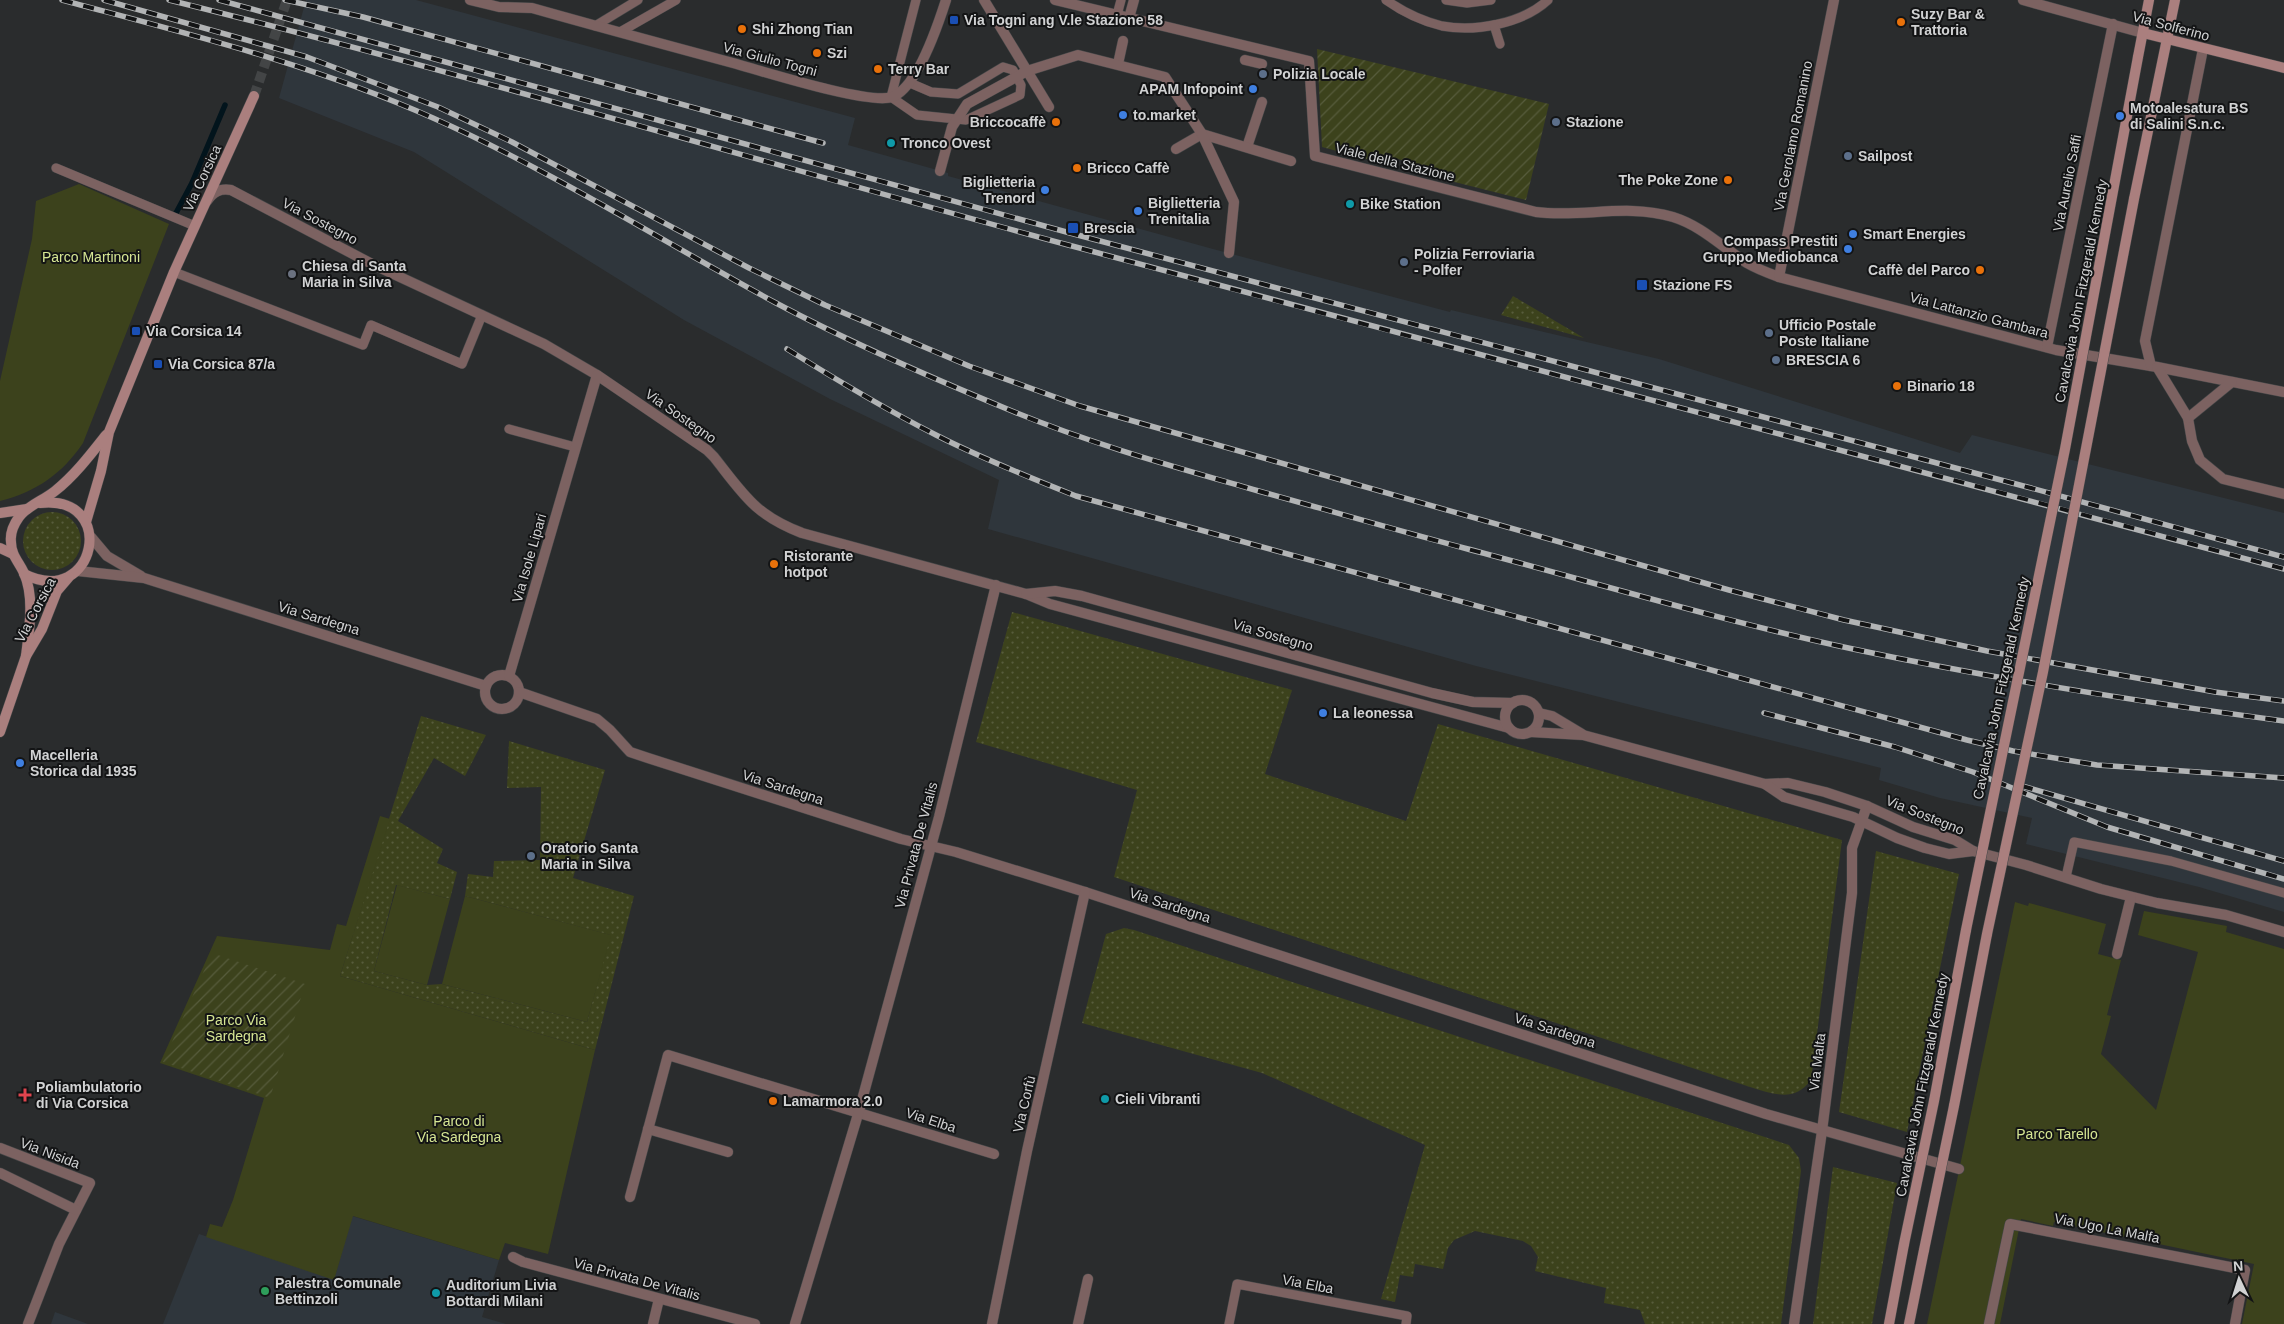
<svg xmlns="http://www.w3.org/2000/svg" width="2284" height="1324" viewBox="0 0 2284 1324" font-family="Arial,sans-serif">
<defs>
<pattern id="grass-dots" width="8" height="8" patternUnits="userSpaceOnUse" patternTransform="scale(1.25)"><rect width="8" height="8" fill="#3c421c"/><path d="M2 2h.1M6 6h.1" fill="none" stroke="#575c3c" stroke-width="1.8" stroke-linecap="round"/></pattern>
<pattern id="garden-furrows" width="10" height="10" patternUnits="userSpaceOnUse" patternTransform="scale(1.25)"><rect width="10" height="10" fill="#3c421c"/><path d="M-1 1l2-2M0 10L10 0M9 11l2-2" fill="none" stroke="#575c3c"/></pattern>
</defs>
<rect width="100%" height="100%" fill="#2a2c2d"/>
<g fill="#2f363c">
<path d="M306,0H416L855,118L848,145L948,173V176L1213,249L1450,312L1451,310L1659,359L1960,453L1972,435L2284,513V912L2199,887L2026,844L2032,818L1940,798L1879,780L1881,768L1476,666L988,529L999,480L830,399L684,320L414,152L279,98Z"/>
<path d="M352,1216L499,1260L482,1317L506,1324H163L199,1234L334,1279Z"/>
<path d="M55,1312L88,1324H51Z"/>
</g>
<g fill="url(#grass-dots)">
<path d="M1513,296L1584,338L1501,315Z"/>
<circle cx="52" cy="541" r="29"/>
<path d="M1012,612L1292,690L1265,774L1406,821L1438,724L1842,840L1811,1080C1794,1103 1774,1094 1750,1087L1114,877L1137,790L976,742Z"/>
<path d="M421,716L486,735L465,776L434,758L398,821L443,849L437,863L457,872L450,899L396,885L374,971L427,985L442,984L587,1022L610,935L465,896L468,874L493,877L494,861L540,860L541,787L507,788L509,741L605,770L573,878L634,896L595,1050L340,976Z"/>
<path d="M1876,851L1959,874L1907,1132L1839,1112Z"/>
<path d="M1124,928L1134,930L1789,1145L1799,1158L1801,1171L1781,1324H1645L1640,1310L1604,1303L1606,1288L1535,1271L1538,1257L1531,1246L1523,1241L1475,1231L1454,1240L1448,1248L1443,1269L1415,1264L1413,1277L1400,1275L1395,1302L1381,1299L1425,1145L1262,1073L1082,1023L1106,934Z"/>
<path d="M1833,1167L1897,1183L1872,1324H1813Z"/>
</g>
<g fill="#3c421c">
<path d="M79,184L169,224L83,443C62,474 36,492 0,501V381L32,239L36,201Z"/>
<path d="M380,816L390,819L340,976L595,1050L548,1254L505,1243L499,1260L353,1216L334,1280L206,1237L210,1224L222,1227L233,1200L264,1098L160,1063L217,936L330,950L337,924L346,926Z"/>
<path d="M397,885L450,899L427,985L374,971Z"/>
<path d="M465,896L611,935L587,1022L442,984Z"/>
<path d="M2015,902L2028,906L2029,903L2106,924L2098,954L2121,960L2107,1015L2111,1016L2101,1054L2156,1110L2198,952L2138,935L2144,911L2227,926L2226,932L2284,949V1324H2242L2254,1264L2054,1222L2053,1226L2021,1219L2000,1324H1927Z"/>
</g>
<g fill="url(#garden-furrows)">
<path d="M1317,49L1549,104L1526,200L1403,169L1405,161L1387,156L1385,164L1322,147Z"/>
<path d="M212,953L305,984L270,1098L163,1062Z"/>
</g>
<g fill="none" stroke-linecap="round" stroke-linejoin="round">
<path stroke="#02141c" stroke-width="5.5" d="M176,213L192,183L225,105"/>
<path stroke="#434546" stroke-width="10" stroke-dasharray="10 5" stroke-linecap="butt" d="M254,96L287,0"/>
<g stroke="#454748" stroke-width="10">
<g id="lane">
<path d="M1386,0C1403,12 1422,21 1442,26C1475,32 1522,24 1548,0"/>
<path d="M1446,0L1467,3L1491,0"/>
<path d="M1117,15L1121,0"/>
<path d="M1494,25L1500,44"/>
<path d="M595,26L638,0"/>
<path d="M620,32L676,0"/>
<path d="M910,83L931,92L958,94L1003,67L1013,70L1021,85L1020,95L966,120L917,115L891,97L916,0"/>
<path d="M56,168L195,226"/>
<path d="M174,272L363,345L371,325L462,364L482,315"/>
<path d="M509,429L575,447"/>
<path d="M2066,877L2074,842L2171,861L2284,893"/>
<path d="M1229,1324L1237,1284L1407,1316L1406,1324"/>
</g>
</g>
<g stroke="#454748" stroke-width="11">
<g id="street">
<path d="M470,0L499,7L532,8C599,27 666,45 733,63C762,71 869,105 892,97C917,88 938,25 946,0"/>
<path d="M984,0L1049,107"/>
<path d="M1055,0L1309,61L1315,156L1536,212C1583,218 1625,203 1673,217C1702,226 1722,247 1747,263C1757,269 1768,273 1779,277L2056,350L2157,367L2284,392"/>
<path d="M2023,0L2143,33"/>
<path d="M1129,18L1134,0"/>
<path d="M1245,60L1262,64"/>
<path d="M1118,64L1123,41"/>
<path d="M1247,147L1262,102"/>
<path d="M1176,149L1202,134L1291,161"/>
<path d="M940,171L952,127L967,104L1027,71L1078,55L1165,77L1202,134L1234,202L1229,253"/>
<path d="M207,201C213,192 220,188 231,190L372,264L544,344L597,375L707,450L714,457C744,495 755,515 802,533L1026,594L1050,604L1509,728"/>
<path d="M1779,277L1834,0"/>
<path d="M2047,347L2113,24"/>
<path d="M2151,366L2145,341L2203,49"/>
<path d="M2157,367L2188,418L2192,441L2200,460L2223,479L2284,494"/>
<path d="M2188,418L2232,382"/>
<path d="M91,537L107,556L141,576"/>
<path d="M78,571L144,578L486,686"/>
<path d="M1026,594L1055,591L1082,596L1432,693L1473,702L1513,703"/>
<circle cx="502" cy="692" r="17"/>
<path d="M509,676L597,375"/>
<path d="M519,692L597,719L610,730L630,752L648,758L901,839L956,852L1085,892L1766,1114L1959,1169"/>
<circle cx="1522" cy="717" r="17"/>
<path d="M1539,713L1552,716L1582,734"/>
<path d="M1531,732L1583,735L1765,784L1788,783L1825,792L1867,806L1913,827L1955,840L1973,851L2026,865L2101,889L2157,903L2226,915L2284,932"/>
<path d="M1765,784L1784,797L1853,817L1897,838L1925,848L1949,854L1973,851"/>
<path d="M2117,954L2131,897"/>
<path d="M648,1129L728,1152"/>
<path d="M0,1148L90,1183L59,1244L28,1324"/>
<path d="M0,1173L76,1210"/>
<path d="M630,1197L668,1055L994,1154"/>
<path d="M513,1257L523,1262L755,1324"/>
<path d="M653,1324L659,1299"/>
<path d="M795,1324L859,1111L939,817L996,585"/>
<path d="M992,1324L1027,1151L1085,892"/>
<path d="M1078,1324L1088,1279"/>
<path d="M1794,1324L1822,1131L1852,893V848L1867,806"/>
<path d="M1989,1324L2010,1224L2245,1270L2235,1324"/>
</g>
</g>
<g stroke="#454748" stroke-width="11">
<g id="secondary">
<path d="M2143,33L2284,68"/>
<path d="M2138,57L2149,0"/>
<path d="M2134,199L2175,0"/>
<path d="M0,513L27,509"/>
<path d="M86,522L101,471L109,432L174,272L254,96"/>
<path d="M0,548L13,554"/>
<path d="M24,574C96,610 119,494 40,503"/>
<path d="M26,656C29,630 35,598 24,573C19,562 11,555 11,542C10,534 14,524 19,517C27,506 44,500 55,491C75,475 91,454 106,435"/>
<path d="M0,732L26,656L42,629L57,591L69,577"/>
<path d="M1934,1101L1966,930"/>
<path d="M1954,1106L1987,934"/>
<path d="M1889,1324L1904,1244"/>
<path d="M1909,1324L1924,1250"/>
</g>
</g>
<use href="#lane" stroke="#7c6261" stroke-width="9"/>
<use href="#street" stroke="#7c6261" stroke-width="10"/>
<use href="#secondary" stroke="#aa7f7e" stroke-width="10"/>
<g stroke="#b2b4b5" stroke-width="5.5">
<g id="rail">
<path d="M62,0C188,34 315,65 433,118C552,171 662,241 776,303C853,344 932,378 1012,411C1089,443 1168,465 1248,488C1320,508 1392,529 1464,548C1593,582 1722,621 1853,649C1995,679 2140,702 2284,721"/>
<path d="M104,0L307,57L438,107L512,142L749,268L825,305L969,366L1080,406L1729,590L1844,620L1987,651L2215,692L2284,701"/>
<path d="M169,0C472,75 771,165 1072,246C1475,355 1881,459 2284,569"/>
<path d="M219,0L1070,233L2031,488L2284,557"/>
<path d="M285,0L363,17L823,143"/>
<path d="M787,349C835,379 885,409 936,435C981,458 1028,477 1076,496L1967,740L2013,751L2097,765L2284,778"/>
<path d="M1764,713L1895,747L1973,772L2107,827L2284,879"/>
<path d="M2022,786L2284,861"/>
</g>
</g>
<use href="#rail" stroke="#131415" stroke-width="4" stroke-dasharray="11" stroke-linecap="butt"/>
<g stroke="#454748" stroke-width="11" stroke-linecap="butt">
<g id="secondary-bridge">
<path d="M1966,930L2065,449L2138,57"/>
<path d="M1987,934L2043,672L2134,199"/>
<path d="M1904,1244L1934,1101"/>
<path d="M1924,1250L1954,1106"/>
</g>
</g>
<use href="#secondary-bridge" stroke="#aa7f7e" stroke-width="10"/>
</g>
<g fill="#1a4fb4" stroke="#131415" stroke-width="2">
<rect x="949" y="15" width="10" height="10" rx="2.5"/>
<rect x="1067" y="222" width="12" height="12" rx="2.5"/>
<rect x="1636" y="279" width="12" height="12" rx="2.5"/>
<rect x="131" y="326" width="10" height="10" rx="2.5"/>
<rect x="153" y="359" width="10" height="10" rx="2.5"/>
</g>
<g fill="#e8710a" stroke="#131415" stroke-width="2">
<circle cx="1901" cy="22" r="5"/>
<circle cx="742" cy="29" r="5"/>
<circle cx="817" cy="53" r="5"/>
<circle cx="878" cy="69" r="5"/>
<circle cx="1056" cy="122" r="5"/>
<circle cx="1077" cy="168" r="5"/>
<circle cx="1728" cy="180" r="5"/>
<circle cx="1980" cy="270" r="5"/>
<circle cx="1897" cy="386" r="5"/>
<circle cx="774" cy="564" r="5"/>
<circle cx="773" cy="1101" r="5"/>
</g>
<g fill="#5c6f8a" stroke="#131415" stroke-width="2">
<circle cx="1263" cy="74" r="5"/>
<circle cx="1556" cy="122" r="5"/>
<circle cx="1848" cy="156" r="5"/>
<circle cx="1404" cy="262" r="5"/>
<circle cx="1769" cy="333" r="5"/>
<circle cx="1776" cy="360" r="5"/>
<circle cx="531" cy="856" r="5"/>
</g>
<g fill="#3f7fe0" stroke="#131415" stroke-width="2">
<circle cx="1253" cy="89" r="5"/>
<circle cx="1123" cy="115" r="5"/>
<circle cx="2120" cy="116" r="5"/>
<circle cx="1045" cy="190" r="5"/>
<circle cx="1138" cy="211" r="5"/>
<circle cx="1853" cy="234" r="5"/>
<circle cx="1848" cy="249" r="5"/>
<circle cx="1323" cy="713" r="5"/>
<circle cx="20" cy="763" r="5"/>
</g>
<g fill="#0f9aa8" stroke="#131415" stroke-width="2">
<circle cx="891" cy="143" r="5"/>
<circle cx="1350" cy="204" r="5"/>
<circle cx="1105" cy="1099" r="5"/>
<circle cx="436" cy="1293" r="5"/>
</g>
<circle fill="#6b7280" stroke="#131415" stroke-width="2" cx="292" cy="274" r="5"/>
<path fill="#e0444e" stroke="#131415" stroke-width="2" d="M22.5 1087.5h5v5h5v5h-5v5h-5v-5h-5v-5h5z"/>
<circle fill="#2e9e5b" stroke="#131415" stroke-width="2" cx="265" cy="1291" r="5"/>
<g text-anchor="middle" stroke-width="4" stroke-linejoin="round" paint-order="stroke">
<g font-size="14" font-weight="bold" fill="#d1d2d3" stroke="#131415" text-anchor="start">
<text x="1911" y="19">Suzy Bar &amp;<tspan x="1911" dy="16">Trattoria</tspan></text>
<text x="964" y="25">Via Togni ang V.le Stazione 58</text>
<text x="752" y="34">Shi Zhong Tian</text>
<text x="827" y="58">Szi</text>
<text x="888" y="74">Terry Bar</text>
<text x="1273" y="79">Polizia Locale</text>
<text x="1243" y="94" text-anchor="end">APAM Infopoint</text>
<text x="2130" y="113">Motoalesatura BS<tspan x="2130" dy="16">di Salini S.n.c.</tspan></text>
<text x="1133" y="120">to.market</text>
<text x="1046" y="127" text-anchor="end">Briccocaffè</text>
<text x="1566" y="127">Stazione</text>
<text x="901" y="148">Tronco Ovest</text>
<text x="1858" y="161">Sailpost</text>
<text x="1087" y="173">Bricco Caffè</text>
<text x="1718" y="185" text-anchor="end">The Poke Zone</text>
<text x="1035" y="187" text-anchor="end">Biglietteria<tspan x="1035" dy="16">Trenord</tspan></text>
<text x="1148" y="208">Biglietteria<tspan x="1148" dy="16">Trenitalia</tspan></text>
<text x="1360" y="209">Bike Station</text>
<text x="1084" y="233">Brescia</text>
<text x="1863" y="239">Smart Energies</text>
<text x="1838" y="246" text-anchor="end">Compass Prestiti<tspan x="1838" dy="16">Gruppo Mediobanca</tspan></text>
<text x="1414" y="259">Polizia Ferroviaria<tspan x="1414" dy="16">- Polfer</tspan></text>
<text x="302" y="271">Chiesa di Santa<tspan x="302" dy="16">Maria in Silva</tspan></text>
<text x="1970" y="275" text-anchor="end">Caffè del Parco</text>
<text x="1653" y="290">Stazione FS</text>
<text x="1779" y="330">Ufficio Postale<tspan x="1779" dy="16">Poste Italiane</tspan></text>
<text x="146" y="336">Via Corsica 14</text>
<text x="1786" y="365">BRESCIA 6</text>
<text x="168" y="369">Via Corsica 87/a</text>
<text x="1907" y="391">Binario 18</text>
<text x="784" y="561">Ristorante<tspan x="784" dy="16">hotpot</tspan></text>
<text x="1333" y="718">La leonessa</text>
<text x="30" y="760">Macelleria<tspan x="30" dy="16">Storica dal 1935</tspan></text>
<text x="541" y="853">Oratorio Santa<tspan x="541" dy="16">Maria in Silva</tspan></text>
<text x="36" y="1092">Poliambulatorio<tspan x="36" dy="16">di Via Corsica</tspan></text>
<text x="1115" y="1104">Cieli Vibranti</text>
<text x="783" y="1106">Lamarmora 2.0</text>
<text x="275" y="1288">Palestra Comunale<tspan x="275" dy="16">Bettinzoli</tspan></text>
<text x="446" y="1290">Auditorium Livia<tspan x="446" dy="16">Bottardi Milani</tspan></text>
</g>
<g font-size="14" fill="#d1d2d3" stroke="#131415">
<text transform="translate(2171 26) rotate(15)" y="5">Via Solferino</text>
<text transform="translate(770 59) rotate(15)" y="5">Via Giulio Togni</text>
<text transform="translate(1793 136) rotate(-79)" y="5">Via Gerolamo Romanino</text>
<text transform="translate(1395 162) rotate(14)" y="5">Viale della Stazione</text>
<text transform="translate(202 178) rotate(-65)" y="5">Via Corsica</text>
<text transform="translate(2067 183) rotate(-79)" y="5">Via Aurelio Saffi</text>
<text transform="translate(320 221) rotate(28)" y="5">Via Sostegno</text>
<text transform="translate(2081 291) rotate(-79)" y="5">Cavalcavia John Fitzgerald Kennedy</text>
<text transform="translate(1979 315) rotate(15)" y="5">Via Lattanzio Gambara</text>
<text transform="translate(681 416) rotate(35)" y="5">Via Sostegno</text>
<text transform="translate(529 558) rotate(-74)" y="5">Via Isole Lipari</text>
<text transform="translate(35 610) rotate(-62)" y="5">Via Corsica</text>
<text transform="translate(319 618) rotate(17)" y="5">Via Sardegna</text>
<text transform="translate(1273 635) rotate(16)" y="5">Via Sostegno</text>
<text transform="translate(2001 688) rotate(-78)" y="5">Cavalcavia John Fitzgerald Kennedy</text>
<text transform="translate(783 787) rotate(18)" y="5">Via Sardegna</text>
<text transform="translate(1925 815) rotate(22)" y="5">Via Sostegno</text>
<text transform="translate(916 845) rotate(-75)" y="5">Via Privata De Vitalis</text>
<text transform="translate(1170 905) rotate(18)" y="5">Via Sardegna</text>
<text transform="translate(1555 1030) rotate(18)" y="5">Via Sardegna</text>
<text transform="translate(1817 1062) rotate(-83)" y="5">Via Malta</text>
<text transform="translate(1922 1085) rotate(-79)" y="5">Cavalcavia John Fitzgerald Kennedy</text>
<text transform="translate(1024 1104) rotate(-77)" y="5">Via Corfù</text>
<text transform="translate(931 1120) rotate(18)" y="5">Via Elba</text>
<text transform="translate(50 1153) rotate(21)" y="5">Via Nisida</text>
<text transform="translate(2107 1228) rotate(11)" y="5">Via Ugo La Malfa</text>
<text transform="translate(637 1279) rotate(15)" y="5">Via Privata De Vitalis</text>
<text transform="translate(1308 1284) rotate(11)" y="5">Via Elba</text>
</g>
<g font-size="14" fill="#d6e693" stroke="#131415">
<text x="91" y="262">Parco Martinoni</text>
<text x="236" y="1025">Parco Via<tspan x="236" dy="16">Sardegna</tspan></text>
<text x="459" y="1126">Parco di<tspan x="459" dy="16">Via Sardegna</tspan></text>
<text x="2057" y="1139">Parco Tarello</text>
</g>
</g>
<g transform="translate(2239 1279) rotate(356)" stroke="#131415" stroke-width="4" paint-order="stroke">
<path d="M0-4L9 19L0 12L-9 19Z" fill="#d1d2d3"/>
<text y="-8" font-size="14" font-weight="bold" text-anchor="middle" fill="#d1d2d3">N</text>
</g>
</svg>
